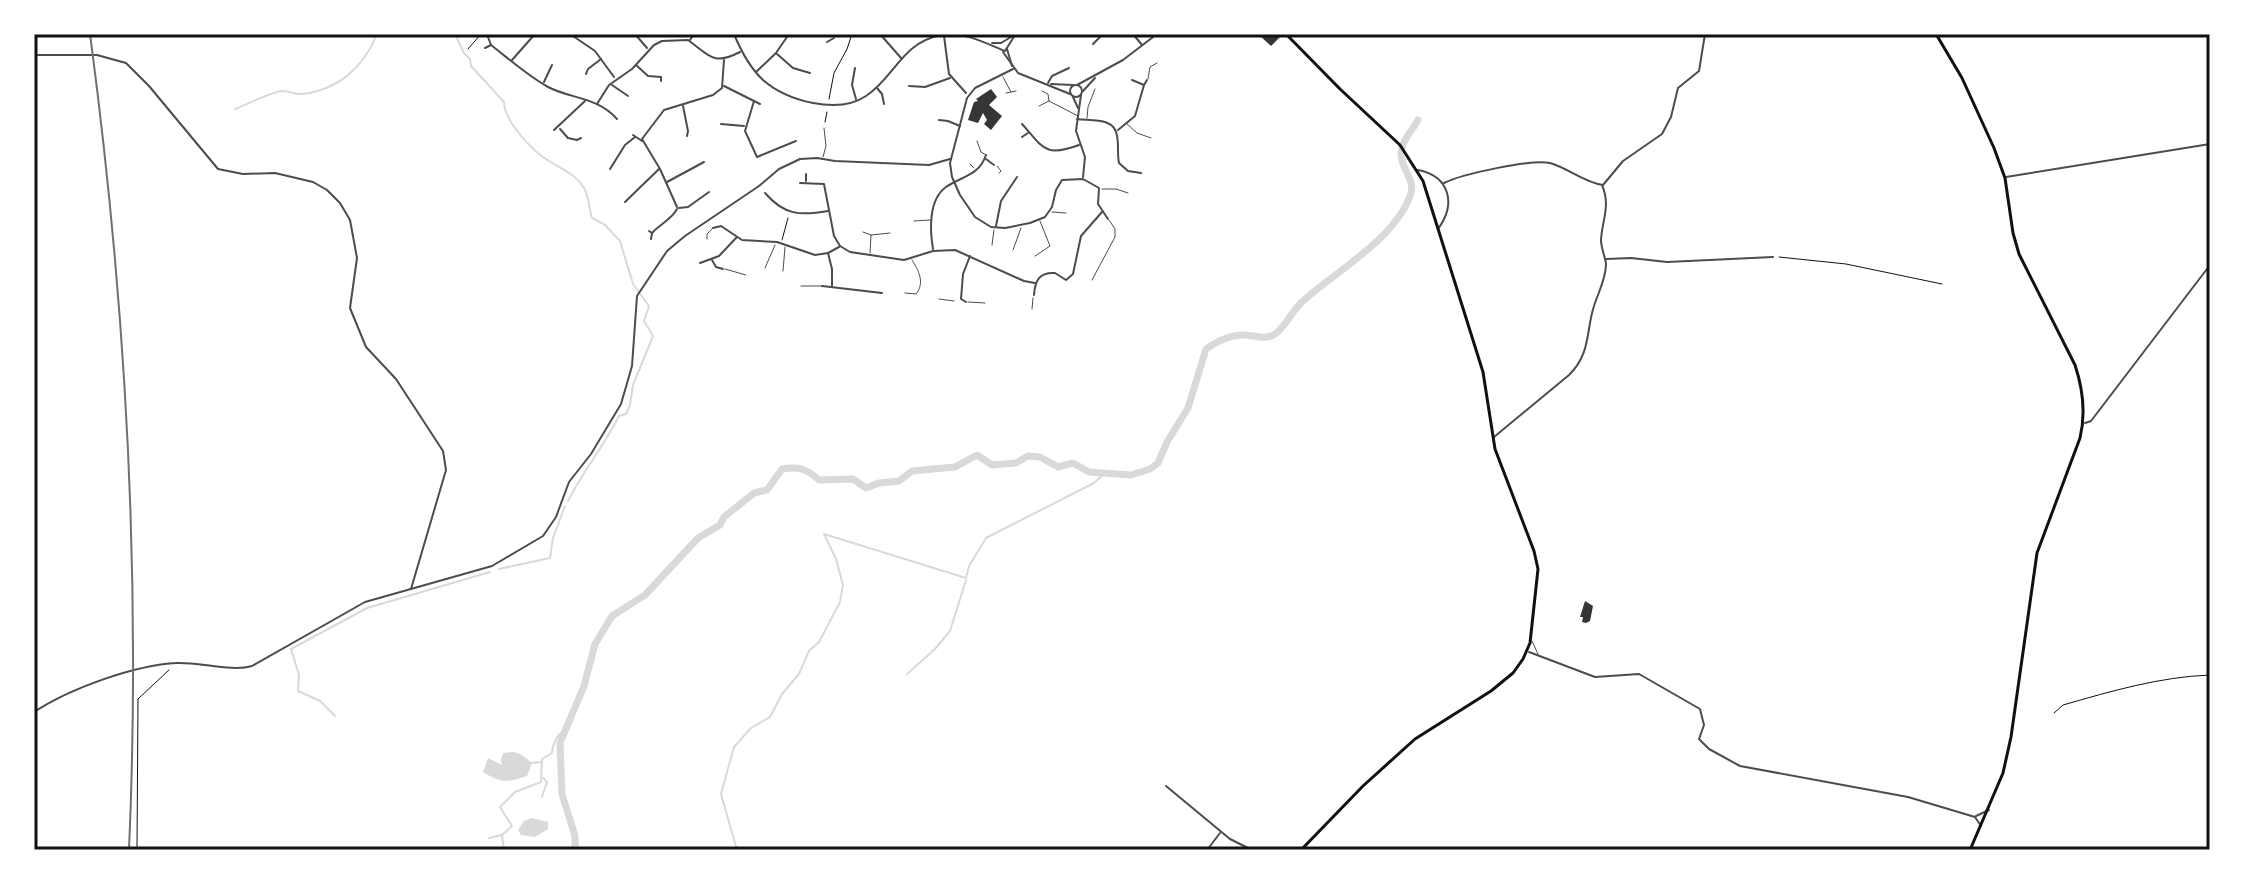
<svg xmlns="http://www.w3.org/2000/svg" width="2244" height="884" viewBox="0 0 2244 884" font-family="Rubik,sans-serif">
<rect width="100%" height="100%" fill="#fff"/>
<g fill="#d9d9d9">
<path d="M514,752L522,755L532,763L527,776C508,782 502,784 483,772L488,758L502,765L501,760L503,753Z"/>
<path d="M532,818L548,822V829L535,837L521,835L518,830L524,821Z"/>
</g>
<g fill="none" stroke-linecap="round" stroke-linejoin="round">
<g stroke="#d9d9d9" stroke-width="2">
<path d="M455,34L464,53L470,59L471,66L504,102C504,119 526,143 539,154C553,166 574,171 584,188C589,196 589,209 592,218L605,225L620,241L633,284L649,306L644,321L653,336L633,385L630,405L626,414L619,416C604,446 583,471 568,501"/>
<path d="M235,109C249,104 269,92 283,91C290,91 296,95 302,94C338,90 364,67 377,34"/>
<path d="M499,569L550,558L553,538L565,506"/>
<path d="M907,674L935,649L950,631L966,580"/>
<path d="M335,716L320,701L298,691L299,675L291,649L367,608L490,572"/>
<path d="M532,763L542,762"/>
<path d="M542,797L547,782L543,778"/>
<path d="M489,838L502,835"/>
<path d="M504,850L502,835L512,826L500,807L515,792L541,782L542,759L552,753C553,742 557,734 567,729"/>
<path d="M737,850L721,794L734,747L751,728L770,717L782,694L799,674L809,651L819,642L840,602L843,585L836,559L824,534L966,578L969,566L986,538L1094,483L1105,473"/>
</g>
<path stroke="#d9d9d9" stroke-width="7" d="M575,850V836L562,794L560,743L584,686L595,644L612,616L645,595L698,538L720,525L724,517L754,493L767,490L782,469C799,466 807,469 819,480L853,479L866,488L879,483L899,481L912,471L955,467L977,455L992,465L1016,463L1028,456L1040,457L1058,467L1073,463L1089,472L1131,475L1150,469L1158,463L1167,442L1188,408L1206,349C1216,342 1227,336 1240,335C1251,334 1266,341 1275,334C1287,325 1292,310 1303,301C1336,271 1397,238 1411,193C1415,179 1400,167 1401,153C1402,140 1412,131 1418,120"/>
</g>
<g fill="#353535">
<path d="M1258,34H1279L1281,36L1271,46Z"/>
<path d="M991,89L997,97L989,105L1002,116L991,130L984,124L987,120L983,113L978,123L968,120L974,102L978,101L976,99Z"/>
<path d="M1585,601L1593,606L1590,621L1586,623L1582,622L1583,617H1580Z"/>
</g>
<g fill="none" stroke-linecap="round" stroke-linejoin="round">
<g stroke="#111" stroke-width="1">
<path d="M468,49L481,34"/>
<path d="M829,99L834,73L847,49L852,34"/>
<path d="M825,122L827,112"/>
<path d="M782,240L788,218"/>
<path d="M1779,257L1846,264L1942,284"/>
<path d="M2054,713L2063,705C2112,691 2159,677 2210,675"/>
<path d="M137,850L138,699L169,670"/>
</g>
<g stroke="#4c4c4c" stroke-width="1">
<path d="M1003,77L1011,92"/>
<path d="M1148,79L1150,67L1157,63"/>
<path d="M1006,93L1016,91"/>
<path d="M1049,101L1078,116"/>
<path d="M1039,106L1049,101L1048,94L1042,91"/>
<path d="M1087,118L1088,107L1095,89"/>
<path d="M1127,124L1137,133L1151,138"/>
<path d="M977,141L981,152L986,155"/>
<path d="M823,157L826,146L824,128"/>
<path d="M970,164L974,168"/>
<path d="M997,166L1001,171L999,173"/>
<path d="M1102,189H1116L1128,193"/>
<path d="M1052,212L1066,213"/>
<path d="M914,221L931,220"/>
<path d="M863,232L871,235"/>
<path d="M707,239V234L713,228"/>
<path d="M992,245L994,230"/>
<path d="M1013,250L1021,228"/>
<path d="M870,253L871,235L890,233"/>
<path d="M1035,256L1050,246L1040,221"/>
<path d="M765,268L775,245"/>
<path d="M725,269L746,275"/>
<path d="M783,271L785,247"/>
<path d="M1092,280L1115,237V229L1109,220"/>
<path d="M801,286H822"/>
<path d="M905,293L916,294C925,283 919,271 912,260"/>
<path d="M939,299L954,301"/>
<path d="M968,302L985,303"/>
<path d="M1032,309L1033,298"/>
</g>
<path stroke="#4c4c4c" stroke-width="1" d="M1532,641L1538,654"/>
<g stroke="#4c4c4c" stroke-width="2">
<path d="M570,34L595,51L614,77"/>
<path d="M635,34L647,48"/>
<path d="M870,34L880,35"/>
<path d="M880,34L901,58"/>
<path d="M1133,34L1142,45"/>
<path d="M944,36L949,74L966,93"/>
<path d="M690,40L694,34"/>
<path d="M827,42L834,38"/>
<path d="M1093,44L1103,34"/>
<path d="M491,45C509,59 528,76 548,87C571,99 598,97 617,119"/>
<path d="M485,48L491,45L488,37"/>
<path d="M777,54L793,68L810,73"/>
<path d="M34,55H97L126,63L149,86L218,169L243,174L275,173L313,182L327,190L340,203L350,220L357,258L350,308L366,347L396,379L443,451L446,470L411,589"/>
<path d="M512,60L535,34"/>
<path d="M636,65L648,76L661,77V81"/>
<path d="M855,68L852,85L856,99"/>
<path d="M1013,69L975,88L967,98L950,163L952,177L960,195L975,217L991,227L1005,228L1030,223L1045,217L1052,207L1056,190L1062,180L1083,179L1099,188L1098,204L1108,219"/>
<path d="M756,72L776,53L789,34"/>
<path d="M586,74L588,69L601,59"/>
<path d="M1132,80L1144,85L1147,80"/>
<path d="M544,82L552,65"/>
<path d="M1048,83L1052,76L1069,68"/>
<path d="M612,85L628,96"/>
<path d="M724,86L760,104"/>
<path d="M909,86L925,87L950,78"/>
<path d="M877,88L882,94L884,104"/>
<path d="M1081,95L1076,131L1085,157L1083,177"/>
<path d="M1073,97L1078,108"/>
<path d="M754,101L745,131L757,157L796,141"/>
<path d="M597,104L609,85L632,69L654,45L662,41L688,40C710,56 713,66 740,52"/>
<path d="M683,106L688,131L687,136"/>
<path d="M1077,119C1091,121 1115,117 1117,136C1119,145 1117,154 1119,163L1128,171L1141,173"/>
<path d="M939,120L948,121L960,126"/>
<path d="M721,124L744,126"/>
<path d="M1022,124C1043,147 1044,158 1079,145"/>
<path d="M560,129L568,138L577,140L581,138"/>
<path d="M554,130L585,101"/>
<path d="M1118,130L1135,116L1144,85"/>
<path d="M633,135L642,141"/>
<path d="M1022,137L1028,133"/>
<path d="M986,159L994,165"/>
<path d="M610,169L625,145L635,137"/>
<path d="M1418,170C1449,176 1457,203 1438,229"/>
<path d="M806,174V181"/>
<path d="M2006,177L2210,144"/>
<path d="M667,182L704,162"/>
<path d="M800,183L824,184L834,236L840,246L850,252L904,260L933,251L955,250L1024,281L1035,283"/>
<path d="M1444,183C1462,174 1531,159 1550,163C1568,168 1585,183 1603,185L1623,161L1662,134L1671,117L1678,88L1699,71L1705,34"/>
<path d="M765,193C784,215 800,216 828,211"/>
<path d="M625,202L659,169"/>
<path d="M677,207L660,169L642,139L664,110L713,95L722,88L724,60"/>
<path d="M679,208L688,207L709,192"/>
<path d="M996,226L1001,201L1017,177"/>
<path d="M713,228L721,226L742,240L777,242L815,255L828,253L839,247"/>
<path d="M649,231L652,233L651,239"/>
<path d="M652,233C660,224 672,219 677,209"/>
<path d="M933,249C930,231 928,200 946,187C962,176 979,176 986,155"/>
<path d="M828,253L832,269V286"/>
<path d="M1606,259L1631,258L1667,262L1773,257"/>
<path d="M712,260L716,267L723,269"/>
<path d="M700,263L719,256L737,237"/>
<path d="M822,286L882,293"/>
<path d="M1034,295C1035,281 1039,272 1055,273L1066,280L1073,274L1081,236L1102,212"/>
<path d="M966,302L961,299L963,274L970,256"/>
<path d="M2085,423L2091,421L2210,265"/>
<path d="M1494,437L1569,375C1591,354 1586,330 1594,306C1598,293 1606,279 1606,264C1605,256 1601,248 1601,240C1602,220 1611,206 1602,185"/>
<path d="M1529,652L1595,677L1639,674L1700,709L1704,725L1699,739L1709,749L1740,766L1908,797L1975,817L1981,826"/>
<path d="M34,712C69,689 134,665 177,663C199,662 232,672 252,666L365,602L492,566L543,536L556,517L569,482L591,454L621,404L632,366L637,296L667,251L685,236L759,186L779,169L800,159L817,158L835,161L929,165L950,159"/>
<path d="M1166,786L1230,839L1252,850"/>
<path d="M1976,816L1989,810"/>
<path d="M1207,850L1220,833"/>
</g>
<g stroke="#4c4c4c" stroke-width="2">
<path d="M734,34C741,51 749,67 763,80C787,101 838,115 866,96C895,77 901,43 941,35C963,31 985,43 1005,51L1015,35"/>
<path d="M992,43H1001L1016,34"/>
<path d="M1007,49L1012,66"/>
<path d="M1003,52L1018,73L1070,94"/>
<path d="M1051,84L1073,85"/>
<circle cx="1076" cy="91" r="6"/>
<path d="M1077,85L1123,60L1157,34"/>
<path d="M1083,91L1095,78"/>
</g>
<g stroke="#111" stroke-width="3">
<path d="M1286,34L1340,89L1400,145L1423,181L1483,372L1495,449L1534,551L1538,569L1530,643L1523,659L1513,673L1491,691L1415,739L1363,786L1301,850"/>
<path d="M1936,34L1962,78L1994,148L2005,178L2013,233L2019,254L2075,365C2083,389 2086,413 2080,438L2037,553L2011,737L2003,773L1970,850"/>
</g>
<path stroke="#707070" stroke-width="2" d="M90,34C126,304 141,578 129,850"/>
</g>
<rect width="2244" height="884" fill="none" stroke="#ffffff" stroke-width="72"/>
<rect x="36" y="36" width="2172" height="812" fill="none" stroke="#111" stroke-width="3"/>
</svg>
